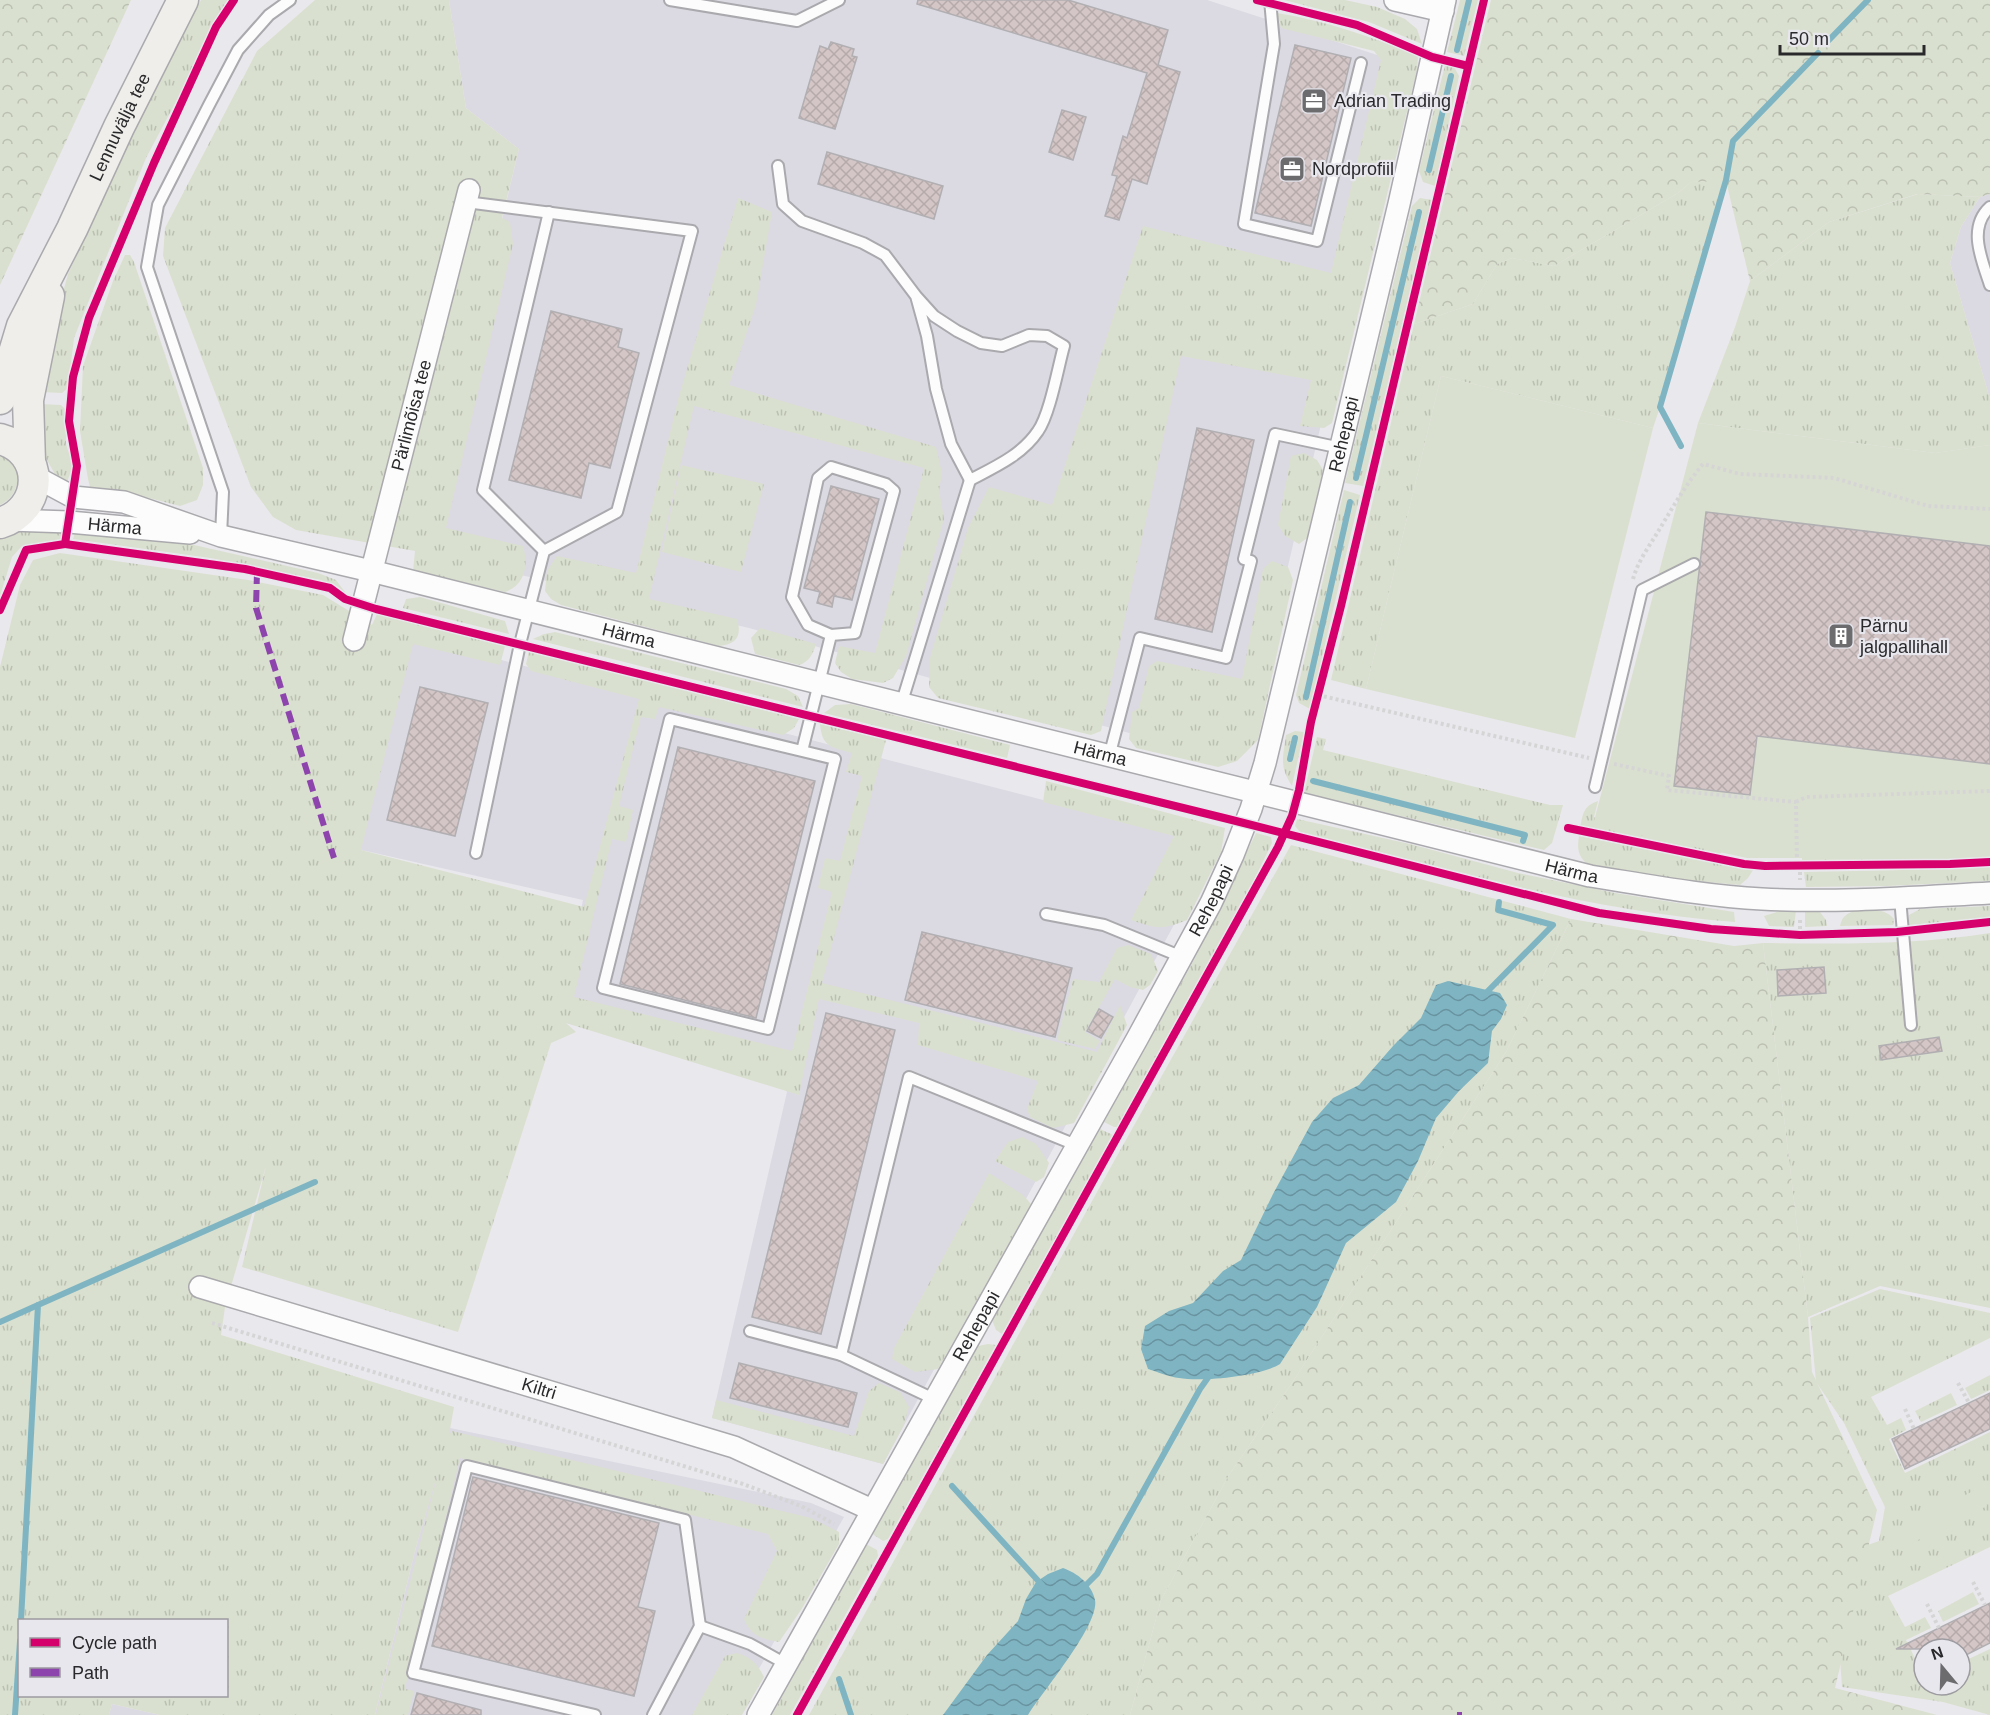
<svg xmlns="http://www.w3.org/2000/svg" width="1990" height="1715" viewBox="0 0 1990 1715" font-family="Arial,sans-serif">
<defs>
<pattern id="grass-tufts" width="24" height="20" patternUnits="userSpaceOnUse" patternTransform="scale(1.5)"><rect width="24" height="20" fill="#dae0cf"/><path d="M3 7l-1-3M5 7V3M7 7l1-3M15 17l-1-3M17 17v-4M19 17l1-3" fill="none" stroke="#bbc0b2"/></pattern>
<pattern id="forest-crowns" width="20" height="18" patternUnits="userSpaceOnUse" patternTransform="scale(1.5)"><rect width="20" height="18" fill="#dae0cf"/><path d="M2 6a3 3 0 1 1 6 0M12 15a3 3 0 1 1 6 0" fill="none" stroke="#bbc0b2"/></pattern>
<pattern id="water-waves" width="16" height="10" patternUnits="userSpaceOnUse" patternTransform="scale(1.5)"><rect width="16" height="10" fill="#7fb5c3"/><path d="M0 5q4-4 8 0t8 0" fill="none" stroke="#68939f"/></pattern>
<pattern id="building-cross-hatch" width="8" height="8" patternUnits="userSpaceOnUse" patternTransform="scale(1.5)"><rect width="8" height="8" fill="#d4c6c7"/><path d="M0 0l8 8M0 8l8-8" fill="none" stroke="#b6aaab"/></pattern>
</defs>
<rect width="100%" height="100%" fill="#e9e8ed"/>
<g fill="#dbd9e2">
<path d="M449,0H1207L1405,64L1247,742L1220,758L749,628L422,552L519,149L466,108Z"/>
<path d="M1990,194V399L1950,263L1961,227L1980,197Z"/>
<path d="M397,633L1217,845L883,1464L712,1418L787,1092L782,1082L563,1022L565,987L583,900L344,846Z"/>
<path d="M450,1428L811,1503L844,1517L733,1715H375L415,1551Z"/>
<path d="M112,1704L160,1715H109Z"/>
</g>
<g fill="url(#grass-tufts)" fill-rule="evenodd">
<path d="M201,0H230L146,158L74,338L68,388L62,393L42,392L51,337L68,274L168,59Z"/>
<path d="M315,0H449L466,108L519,149L502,218L510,222L513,244L446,528L523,546C529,565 525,585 505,592L413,571L415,551L296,530L273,517L251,487L163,256L165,228L257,51Z"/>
<path d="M1284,0H1345L1377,7L1405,19L1417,29L1422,44L1369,22Z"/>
<path d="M1460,0H1478L1464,56L1447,52Z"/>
<path d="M1277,13C1326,21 1373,37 1418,56L1417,70L1332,423L1324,428L1300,426L1311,380L1181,356L1101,731L1091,735L938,698L929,687L930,658L968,528L989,487L1052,505L1143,226L1331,273L1381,60L1374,51L1281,28Z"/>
<path d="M1445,65L1454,67L1459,76L1435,186L1423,182L1419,171Z"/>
<path d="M1726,180L1660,407L1653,428L1441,376L1366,689L1331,680L1414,324L1473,304L1497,264L1512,258L1554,266L1678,193L1691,182Z"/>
<path d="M1918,194L1980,197L1961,227L1950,263L1990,399V445L1935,453L1698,423L1735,327L1750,281L1829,222Z"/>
<path d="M738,198L772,212L756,305L729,385L936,447L942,473L939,490L944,519L906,656L893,678L883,683L852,679L841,672L835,663L839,646L875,653L924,468L694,406L649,599L737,619C742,636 737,644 719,646L561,605L551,599L545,591L547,571L557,556L636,573L679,396Z"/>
<path d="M1420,198L1432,200L1363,486L1345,483L1412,206Z"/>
<path d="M125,255H130L134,262L203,468V485L197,500L180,506L122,491L90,487L88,479L80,431L83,366L113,281Z"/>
<path d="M40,404L61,405L66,410V444L73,466L67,482L55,474L44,455Z"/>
<path d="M0,452C24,463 23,494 0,505Z"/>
<path d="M1304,453L1317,460L1323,470L1307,538L1299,544L1285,536L1278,525L1291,456Z"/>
<path d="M681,465L764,484L741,572L662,552Z"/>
<path d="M1344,490L1360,495L1310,709L1299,703L1296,695Z"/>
<path d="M22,528L63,530L62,540L22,546L12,557L0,596V538Z"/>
<path d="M75,533L194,545L318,573L336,580L345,592L321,580L210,558L73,539Z"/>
<path d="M60,553L248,580L323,595L372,625L377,614L505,646L500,665L413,644L361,850L584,907L639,699L531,671L526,664L529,651L799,719L794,728L783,735L659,707L655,719L641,717L619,806L633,810L626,842L612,839L574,997L792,1051L832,892L818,888L825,858L840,861L862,776L846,772L852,753C831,747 822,747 820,724L886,740L822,983L1097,1052L1120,1005L1127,1025L1074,1123L1053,1128L1030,1117L1027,1109L1038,1081L918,1045L919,1023L819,999L799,1095L566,1023L576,1032L551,1043L458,1332L242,1267L266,1166L225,1307L221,1335L454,1407L449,1435L452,1431L811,1518L839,1532V1544L801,1610L779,1642C762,1639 751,1636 744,1619L777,1551L768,1534L460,1458L405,1689L414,1691L408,1715H376L439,1469L415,1551L375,1715H160L112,1704L109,1715H0V667L20,585L33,560ZM20,1620H226V1696H20Z"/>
<path d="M1272,561L1288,567L1293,580L1258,740L1237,761L1218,767L1136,748L1129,739L1132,712L1139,708L1149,666L1157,661L1242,679L1263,569Z"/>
<path d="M420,597L505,621L509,634L403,608L406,599Z"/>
<path d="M760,628L816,644C813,654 809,662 799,665L755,654L751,638Z"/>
<path d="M555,632L786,689L798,696L803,707L533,639L544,634Z"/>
<path d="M851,704L1010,745L1007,758L824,713L835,705Z"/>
<path d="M1295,731L1304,732L1292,786C1279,766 1283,758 1286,735Z"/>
<path d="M1317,737L1326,739L1323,750L1550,805H1563L1552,843L1544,850L1304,793Z"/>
<path d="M1046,781L1225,828L1221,852L1187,920C1161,930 1158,929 1131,920L1174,836L1043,802Z"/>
<path d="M1598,801L1594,817L1656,830L1741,833L1720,854L1580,828C1583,814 1583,806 1598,801Z"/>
<path d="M1297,819L1410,844L1518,873L1615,893L1734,912L1735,922C1587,911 1444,868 1300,832L1295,826Z"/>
<path d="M1256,833L1271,837L1272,843L1254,880L1118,1127H1114L1104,1122L1194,960Z"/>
<path d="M1579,836L1753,870L1748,878L1740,885L1683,880L1587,864C1578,856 1577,849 1579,836Z"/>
<path d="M1802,836L1990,846V858L1952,861L1802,863Z"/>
<path d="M1291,845L1571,919L1506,1052L1292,1383L1229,1475L1161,1600L1130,1715H809L1113,1163Z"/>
<path d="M1990,866V881L1887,886L1806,887L1804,872L1952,869Z"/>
<path d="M1990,906V918L1909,925V915L1920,909Z"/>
<path d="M1796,910L1794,927L1769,926L1764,916L1780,911Z"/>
<path d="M1805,910L1820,912L1826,920L1827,926L1805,927Z"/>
<path d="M1853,911C1868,911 1884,907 1894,919L1893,925L1840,926C1842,917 1845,915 1853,911Z"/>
<path d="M1990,933V1308L1880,1286L1808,1317L1763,943C1839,944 1915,945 1990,933Z"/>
<path d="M1128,945L1151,954L1158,971L1150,985L1143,990L1130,987L1115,979L1085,1032L1100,1041L1095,1049L1057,1040L1073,979L1099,982L1117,948Z"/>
<path d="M1100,1129L1113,1135L1002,1334L996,1330L992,1320Z"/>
<path d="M1022,1137L1036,1144L1049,1163L1044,1177L1036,1182L995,1161L1008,1142Z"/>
<path d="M989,1173L1023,1195L1031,1204L938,1369L915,1372L892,1359L894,1348Z"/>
<path d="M1880,1289L1990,1313V1338L1871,1397L1887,1425L1901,1418L1906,1430L1889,1439L1905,1473L1990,1432V1547L1888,1596L1905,1627L1925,1617L1931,1628L1906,1640L1924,1677V1685H1960V1663L1990,1649V1715L1943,1702L1842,1687L1840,1659L1848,1552L1879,1541L1885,1507L1844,1423L1816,1382L1810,1318Z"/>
<path d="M988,1344L996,1345L888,1539L883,1541L871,1533L978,1346Z"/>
<path d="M1990,1375V1390L1971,1399L1965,1388Z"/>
<path d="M879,1383L900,1392L909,1407L904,1425L883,1464L712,1418L716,1400L854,1436L869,1391Z"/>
<path d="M1951,1393L1957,1405L1921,1422L1915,1411Z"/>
<path d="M866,1544L877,1550L878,1556L790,1715H772Z"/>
<path d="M1973,1592L1979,1604L1943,1622L1938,1611Z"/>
<path d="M736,1653C751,1657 757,1663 764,1677L742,1715H692L725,1656Z"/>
</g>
<g fill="url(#forest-crowns)">
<path d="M0,0H131L0,285Z"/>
<path d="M1491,0H1990V194L1980,197L1917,194L1829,222L1750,281L1726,181L1691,182L1678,193L1554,266L1512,258L1497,264L1473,304L1414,324Z"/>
<path d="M1571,919L1734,946L1763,943L1808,1317L1812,1372L1877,1510L1835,1688L1937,1715H1130L1161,1600L1229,1475L1292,1383L1506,1052Z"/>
</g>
<g fill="#dae0cf">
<path d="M1441,376L1653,428L1575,738L1366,689Z"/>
<path d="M1698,423L1935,453L1990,445V854L1960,858H1747L1593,825Z"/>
<path d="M1977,1489L1987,1506L1908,1545L1901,1528Z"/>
</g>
<g fill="url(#water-waves)">
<path d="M1448,981L1500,993L1507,1005L1501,1019L1492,1031L1488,1063L1459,1091L1436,1118L1418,1161L1396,1202L1346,1243L1317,1307L1280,1364C1261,1376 1202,1382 1179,1378C1169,1377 1158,1372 1148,1369L1141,1349L1145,1326L1169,1311L1193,1303L1223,1271L1241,1260L1273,1194L1312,1122L1333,1098L1359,1085L1393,1046L1421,1018L1436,985Z"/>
<path d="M1063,1568C1077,1573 1092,1584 1095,1600C1100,1624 1042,1692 1028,1715H943L987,1655L1018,1621L1026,1599L1036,1582L1048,1574Z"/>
</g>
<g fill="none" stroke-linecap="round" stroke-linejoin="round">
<g stroke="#7fb5c3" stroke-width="6">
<path d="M1828,41L1868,0"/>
<path d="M1457,50L1469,0"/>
<path d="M1429,170L1451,76"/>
<path d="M1681,446L1660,407L1726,180L1733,141L1818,53"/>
<path d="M1356,478L1419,212"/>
<path d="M1306,697L1350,502"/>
<path d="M1290,759L1295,738"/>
<path d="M1313,781L1525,835L1523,841"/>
<path d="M1482,997L1553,925L1498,910L1499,902"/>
<path d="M0,1322L38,1305"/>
<path d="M952,1486L1042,1585"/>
<path d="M1082,1589L1097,1574L1200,1389L1212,1372"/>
<path d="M21,1620L38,1305L315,1182"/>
<path d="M839,1679L851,1715"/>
<path d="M15,1715L20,1641"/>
</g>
</g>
<g fill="url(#building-cross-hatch)" stroke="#b1afb2" stroke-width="1.5">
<path d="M918,0H1068L1168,30L1158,65L1180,72L1147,184L1132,179L1119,220L1105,216L1117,176L1112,175L1123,136L1127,138L1147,73L917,4Z"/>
<path d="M831,42L854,49L852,56L857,57L835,129L799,118L820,46L828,49Z"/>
<path d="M1295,45L1351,58L1311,226L1255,213Z"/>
<path d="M1062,110L1086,117L1073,160L1049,152Z"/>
<path d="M827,152L943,186L934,219L818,184Z"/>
<path d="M551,311L622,329L618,347L639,353L610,468L589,463L581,498L509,480Z"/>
<path d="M1197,428L1254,440L1212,632L1155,619Z"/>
<path d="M831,486L879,499L852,600L834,596L832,607L817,603L820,592L804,588Z"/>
<path d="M1706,512L1990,546V764L1757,736L1750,795L1674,786Z"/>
<path d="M420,687L488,703L455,836L387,820Z"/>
<path d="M678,747L815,781L756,1018L620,984Z"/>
<path d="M922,932L1072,968L1055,1037L905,1000Z"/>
<path d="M1824,967L1826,993L1778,996L1777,970Z"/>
<path d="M1099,1009L1113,1017L1101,1038L1087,1031Z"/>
<path d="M826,1013L895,1030L821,1334L752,1317Z"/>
<path d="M1939,1037L1942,1051L1881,1060L1879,1046Z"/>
<path d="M739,1363L857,1393L848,1427L730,1398Z"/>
<path d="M1990,1393V1429L1905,1469L1892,1439Z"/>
<path d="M473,1477L659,1523L638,1607L655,1611L634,1696L432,1646Z"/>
<path d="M1990,1603V1643L1960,1658V1649H1896Z"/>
<path d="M417,1693L481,1710V1715H411Z"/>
</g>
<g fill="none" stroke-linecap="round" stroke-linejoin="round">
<g stroke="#aaa9ad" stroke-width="14">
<g id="lane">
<path d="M670,0L797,21L839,0"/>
<path d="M1270,0L1274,44L1244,224L1317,241L1361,63"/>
<path d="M778,166L783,204L802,221L863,243L885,255L916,296L927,336L936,389L951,444L970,480C995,467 1022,455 1038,431C1050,414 1058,367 1064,346L1047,336L1029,335L1002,346L981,343L957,331L934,316L916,296"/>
<path d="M466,202L692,231L617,512L544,551L520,644L476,853"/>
<path d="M1990,207C1967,228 1982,260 1990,285"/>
<path d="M221,536L223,492L147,267L158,205L209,105L238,50L269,15L290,0"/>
<path d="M544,551L483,490L549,212"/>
<path d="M901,705L970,480"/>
<path d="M802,751L670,719L603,988L768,1029L835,759L802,751L831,635L855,633L894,491L886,484L831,467L818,478L792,597L808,625L831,635"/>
<path d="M1109,757L1140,638L1226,658L1251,561L1244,559L1275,434L1341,448"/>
<path d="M1595,787L1642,590L1694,564"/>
<path d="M1900,898L1911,1025"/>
<path d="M1046,914L1104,925L1182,957"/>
<path d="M750,1331L841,1355L909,1077L1076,1145"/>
<path d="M841,1355L934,1399"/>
<path d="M700,1626L750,1644L786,1664"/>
<path d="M595,1715L413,1673L467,1466L685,1520L700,1626L653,1715"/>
</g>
</g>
<g stroke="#aaa9ad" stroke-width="24">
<g id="street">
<path d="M1395,0L1443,11"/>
<path id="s1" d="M34,476L73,497L124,502L221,536L371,571L1590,876C1647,885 1704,896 1762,899C1838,903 1914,897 1990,893"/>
<path id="s2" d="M9,520L69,522L190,533"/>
<path id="s3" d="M354,640L469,190"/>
<path id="s4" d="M200,1287L734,1447L872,1510"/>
<path id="s5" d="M758,1715L1137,1039L1211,903L1233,855L1251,809L1265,763L1399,204L1445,0"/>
</g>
</g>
<g stroke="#aaa9ad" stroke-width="33">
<g id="secondary">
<path id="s6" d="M0,399L22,326L72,229L119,127L183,0"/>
<path d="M0,439C46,451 44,510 0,523"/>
<path d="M30,462L28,400L49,296"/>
</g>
</g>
<g stroke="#d5d5d6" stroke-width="4" stroke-dasharray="3 3" stroke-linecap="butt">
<path d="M1633,579C1638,561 1650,545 1659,530C1673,507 1686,484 1703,464L1740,474L1834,478L1928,506L1990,509"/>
<path d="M1318,695L1589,758"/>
<path d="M1614,764L1669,776L1667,790L1796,802L1797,866"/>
<path d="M1796,802L1806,797L1990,791"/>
<path d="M1800,866V880"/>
<path d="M1800,935V918"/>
<path d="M212,1323L743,1484L801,1506L834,1524"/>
<path d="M1958,1383L1969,1403"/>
<path d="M1905,1409L1914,1429"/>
<path d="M1973,1582L1985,1605"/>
<path d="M1927,1604L1939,1628"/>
</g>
<use href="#lane" stroke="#fcfcfc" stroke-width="10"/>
<use href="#street" stroke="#fcfcfc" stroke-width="21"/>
<use href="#secondary" stroke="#efeeea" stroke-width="30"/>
<g stroke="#8e44ad" stroke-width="6" stroke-dasharray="12 6" stroke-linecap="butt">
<path d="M257,572L256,608L334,858"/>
<path d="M1457,1715H1462"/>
</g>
<g stroke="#e8e7ee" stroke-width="11">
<g id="cycleway">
<path d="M1257,0L1357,25L1432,57L1468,66"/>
<path d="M65,544L245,569L330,588L345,599L376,609L1228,819L1599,913L1711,929L1800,935L1897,932L1990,922"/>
<path d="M0,610L26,550L65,544L77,466L69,421L73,377L89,318L154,163L216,27L234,0"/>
<path d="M1568,828L1744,864L1765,866L1950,864L1990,862"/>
<path d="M797,1715L1278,847L1292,816L1299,790L1311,722L1341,606L1484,0"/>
</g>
</g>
<use href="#cycleway" stroke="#d6006c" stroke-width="8"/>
</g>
<defs>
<g id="office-square" transform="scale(1.35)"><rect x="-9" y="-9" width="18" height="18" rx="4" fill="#6c6c6f" stroke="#e8e7ee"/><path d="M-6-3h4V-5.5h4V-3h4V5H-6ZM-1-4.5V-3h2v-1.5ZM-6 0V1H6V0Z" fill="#fff"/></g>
<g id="building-square" transform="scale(1.35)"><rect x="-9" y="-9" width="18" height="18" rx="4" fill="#6c6c6f" stroke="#e8e7ee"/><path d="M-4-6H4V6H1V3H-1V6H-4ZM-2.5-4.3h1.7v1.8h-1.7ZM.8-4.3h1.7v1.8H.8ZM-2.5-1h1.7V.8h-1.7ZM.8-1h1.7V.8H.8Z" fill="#fff"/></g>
</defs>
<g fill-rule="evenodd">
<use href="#office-square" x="1314" y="101"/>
<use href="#office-square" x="1292" y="169"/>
<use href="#building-square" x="1841" y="636"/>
</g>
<g text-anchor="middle" stroke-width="4.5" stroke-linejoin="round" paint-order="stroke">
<g font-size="18" fill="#29292b" stroke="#e8e7ee" text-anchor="start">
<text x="1334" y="107">Adrian Trading</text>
<text x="1312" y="175">Nordprofiil</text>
<text x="1860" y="632">Pärnu<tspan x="1860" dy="21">jalgpallihall</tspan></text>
</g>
<g font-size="18" fill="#29292b" stroke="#e8e7ee">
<text dy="6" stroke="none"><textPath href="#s6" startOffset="298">Lennuvälja tee</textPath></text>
<text dy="6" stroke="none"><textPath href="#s3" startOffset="232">Pärlimõisa tee</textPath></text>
<text dy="6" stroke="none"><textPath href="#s5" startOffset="1418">Rehepapi</textPath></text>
<text dy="6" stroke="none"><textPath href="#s2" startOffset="106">Härma</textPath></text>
<text dy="6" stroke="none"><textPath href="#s1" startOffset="618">Härma</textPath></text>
<text dy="6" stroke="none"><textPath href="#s1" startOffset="1104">Härma</textPath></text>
<text dy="6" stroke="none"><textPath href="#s1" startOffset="1590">Härma</textPath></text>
<text dy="6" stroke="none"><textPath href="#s5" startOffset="932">Rehepapi</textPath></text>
<text dy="6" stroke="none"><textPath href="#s5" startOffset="446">Rehepapi</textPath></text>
<text dy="6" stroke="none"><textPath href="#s4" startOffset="354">Kiltri</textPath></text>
</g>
</g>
<rect x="18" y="1619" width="210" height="78" fill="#e8e7ee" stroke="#9c9ba0" stroke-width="1.5"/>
<rect x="30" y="1638" width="30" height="9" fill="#d6006c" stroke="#9c9ba0" stroke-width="1.5"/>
<text x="72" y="1649" font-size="18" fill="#29292b">Cycle path</text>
<rect x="30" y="1668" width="30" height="9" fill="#8e44ad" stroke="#9c9ba0" stroke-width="1.5"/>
<text x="72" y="1679" font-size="18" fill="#29292b">Path</text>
<g transform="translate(1942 1667) rotate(341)"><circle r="28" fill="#e8e7ee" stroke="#9c9ba0" stroke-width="1.5"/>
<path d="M0-4.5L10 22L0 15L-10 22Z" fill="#6c6c6f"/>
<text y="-9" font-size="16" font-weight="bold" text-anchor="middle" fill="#29292b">N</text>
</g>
<path d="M1780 45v9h144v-9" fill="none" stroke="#29292b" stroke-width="3"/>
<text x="1789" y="45" font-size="18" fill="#29292b" stroke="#e8e7ee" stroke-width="4.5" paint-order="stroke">50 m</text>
</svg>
